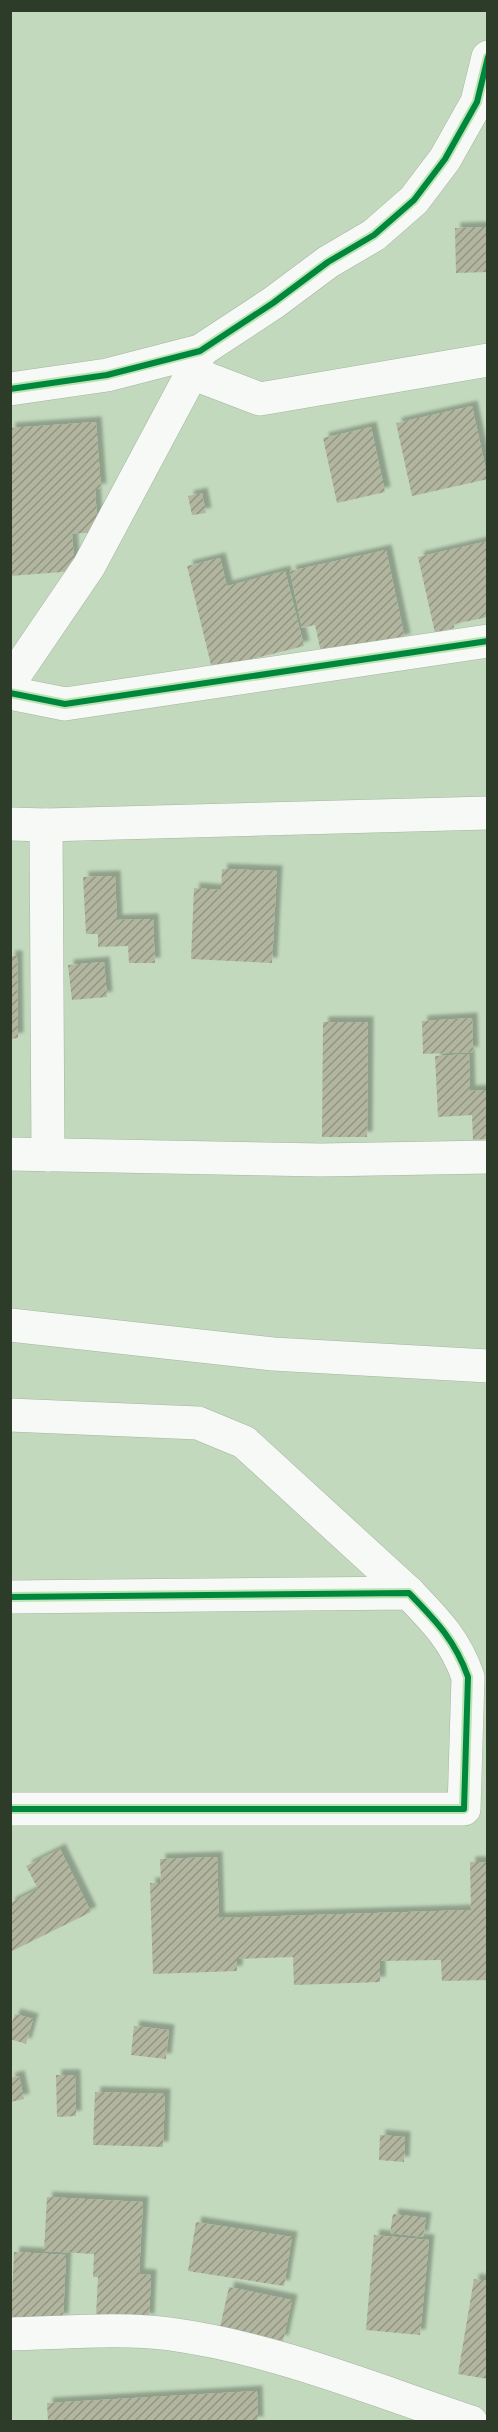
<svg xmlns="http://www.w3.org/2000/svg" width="498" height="2432" viewBox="0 0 498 2432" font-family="'Roboto Serif',serif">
<defs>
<pattern id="building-hatch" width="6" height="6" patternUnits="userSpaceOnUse" patternTransform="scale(1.5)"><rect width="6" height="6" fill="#b2b69f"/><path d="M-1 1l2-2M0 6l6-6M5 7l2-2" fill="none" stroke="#919582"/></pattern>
<filter id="shadow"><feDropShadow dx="5.5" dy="-5.5" stdDeviation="1.5" flood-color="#0004"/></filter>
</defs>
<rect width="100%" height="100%" fill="#c2d9bd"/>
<g fill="url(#building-hatch)" filter="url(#shadow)">
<path d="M488,227V272L456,273L455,228Z"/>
<path d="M472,406L488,479L412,496L396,423Z"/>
<path d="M96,422L101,489H95L98,532L72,534L75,571L10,576V428Z"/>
<path d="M371,427L385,492L337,503L323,438Z"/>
<path d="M202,493L206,513L192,515L188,496Z"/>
<path d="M488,541V617L454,624V628L435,633L418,557Z"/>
<path d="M386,550L405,639L322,657L315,625L302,628L290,571Z"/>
<path d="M220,558L227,586L285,571L304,646L212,669L187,566Z"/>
<path d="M222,869L277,871L272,963L191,959L194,888L221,890Z"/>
<path d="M115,876L117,920L153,919L155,963H129L128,946L98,947V934H86L83,877Z"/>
<path d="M10,956H17L18,1038L10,1039Z"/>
<path d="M104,962L107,997L72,1000L68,965Z"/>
<path d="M472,1018L473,1052L423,1054L422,1021Z"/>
<path d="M323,1022H368L367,1137H322Z"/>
<path d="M469,1054L470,1091L488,1090V1139L473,1140L472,1115L438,1117L435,1056Z"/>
<path d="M60,1849L91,1912L10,1952V1903L38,1889L26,1866Z"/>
<path d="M217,1857L219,1918L471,1910L470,1862H488V1980L442,1981L441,1960L380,1961V1982L294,1985L293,1957L237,1959V1971L153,1974L150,1883H161L160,1859Z"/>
<path d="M15,2014L33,2019L26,2044L10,2039V2028Z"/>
<path d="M134,2026L169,2030L166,2059L131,2055Z"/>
<path d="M56,2075H75L76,2116L57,2117Z"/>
<path d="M19,2076L24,2099L10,2102V2078Z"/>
<path d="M95,2092L165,2094L163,2147L93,2145Z"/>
<path d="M380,2135L405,2137L404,2162L379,2160Z"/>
<path d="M47,2197L143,2202L139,2274L151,2275L149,2319L96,2316L98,2277H93L94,2254L44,2251Z"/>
<path d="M393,2214L426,2218L423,2237L390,2233Z"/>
<path d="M196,2222L292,2237L284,2286L188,2271Z"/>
<path d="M374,2235L429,2240L420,2335L366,2330Z"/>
<path d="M14,2252L66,2255L63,2319L11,2317Z"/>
<path d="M474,2279L488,2281V2379L458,2374Z"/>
<path d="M229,2287L292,2300L283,2341L220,2327Z"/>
<path d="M257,2391L258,2422H48L47,2403Z"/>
</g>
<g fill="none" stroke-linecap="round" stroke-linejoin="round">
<g stroke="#a4b5a0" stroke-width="34">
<g id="street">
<path d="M200,352L192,373L260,399L488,360"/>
<path d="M10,389L107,375L200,351L273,303L328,262L374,235L414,200L445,159L477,102L488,57"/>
<path d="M10,682L89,566L192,373"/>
<path d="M10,693L65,704L488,641"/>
<path d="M10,824L46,825L488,813"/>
<path d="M46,825L48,1155"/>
<path d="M10,1154L321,1160L488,1157"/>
<path d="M10,1325L273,1354L488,1366"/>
<path d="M10,1415L198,1423L244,1442L409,1593"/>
<path d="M10,1597L409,1593C436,1621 455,1640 468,1677L464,1809H10"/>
<path d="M10,2334C60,2333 121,2327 170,2334C273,2348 372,2389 471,2422"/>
</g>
</g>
<use href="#street" stroke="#f6f9f5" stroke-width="33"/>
<g stroke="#bbe4b2" stroke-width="10">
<g id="cycleway">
<path d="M10,389L107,375L200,351L273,303L328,262L374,235L414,200L445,159L477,102L488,57"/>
<path d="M10,693L65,704L488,641"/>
<path d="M10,1597L409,1593C436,1621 455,1640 468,1677L464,1809H10"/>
</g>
</g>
<use href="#cycleway" stroke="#00873e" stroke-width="6"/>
</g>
<rect width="498" height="2432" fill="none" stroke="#2c3c28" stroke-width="24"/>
</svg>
